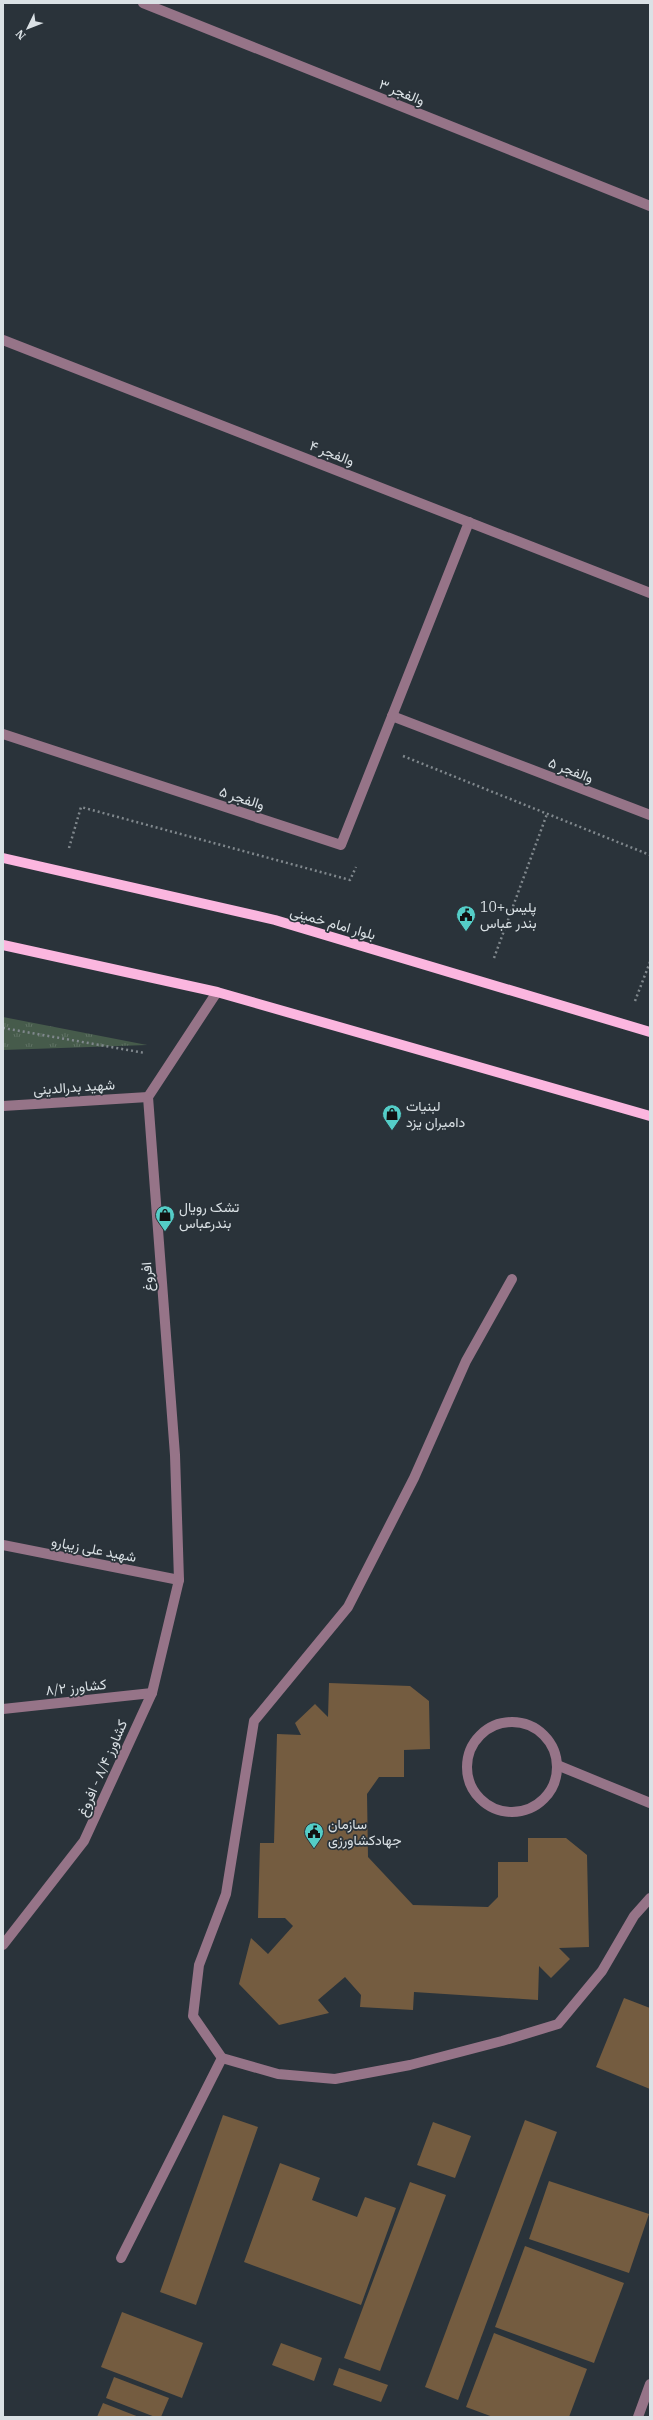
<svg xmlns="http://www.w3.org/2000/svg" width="653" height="2420" viewBox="0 0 653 2420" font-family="'IBM Plex Serif',Vazirmatn,serif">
<defs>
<pattern id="park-tufts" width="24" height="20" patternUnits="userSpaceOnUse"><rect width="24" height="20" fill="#465b4b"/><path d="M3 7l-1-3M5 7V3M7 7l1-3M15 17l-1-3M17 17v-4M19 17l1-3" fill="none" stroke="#607265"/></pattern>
</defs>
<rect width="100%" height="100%" fill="#2a333a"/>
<path fill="url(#park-tufts)" d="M3,1017L147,1045L3,1050Z"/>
<g fill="#745c40">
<path d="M329,1683L410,1686L429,1701L430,1749L404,1750V1777H379L367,1794L368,1857L413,1905L488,1907L498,1897V1862H528V1838H566L587,1855L589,1947L559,1948L570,1959L551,1978L539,1966L538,2000L414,1992L413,2010L360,2007L361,1995L345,1977L318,2000L329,2013L279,2025L239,1984L251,1938L268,1954L293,1926L285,1918H258L260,1843H274L277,1734L301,1735L295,1723L315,1704L328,1717Z"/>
<path d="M624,1998L650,2008V2089L596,2067Z"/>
<path d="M223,2115L258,2127L196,2305L160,2292Z"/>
<path d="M525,2120L557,2132L458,2400L425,2387Z"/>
<path d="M433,2122L471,2136L455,2178L417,2165Z"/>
<path d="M280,2163L320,2178L312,2200L357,2217L365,2197L396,2208L361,2305L244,2262Z"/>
<path d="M549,2181L649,2214L629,2273L529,2239Z"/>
<path d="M410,2182L446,2195L380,2371L344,2358Z"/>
<path d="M525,2246L624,2283L594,2363L495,2327Z"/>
<path d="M122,2312L203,2343L182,2398L101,2367Z"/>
<path d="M494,2333L587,2369L569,2417H493L466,2407Z"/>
<path d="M281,2343L322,2358L314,2381L272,2365Z"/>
<path d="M339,2368L388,2385L381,2402L333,2385Z"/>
<path d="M114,2377L169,2398L161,2417H155L106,2398Z"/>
<path d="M103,2403L139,2417H97Z"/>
</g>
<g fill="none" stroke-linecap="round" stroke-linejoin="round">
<g stroke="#80888d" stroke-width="2.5" stroke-dasharray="2 3" stroke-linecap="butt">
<path d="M403,756L650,855"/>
<path d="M69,848L81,807L350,880L356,867"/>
<path d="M494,958L547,814"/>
<path d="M635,1001L650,962"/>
<path d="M3,1028L145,1053"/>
</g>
<g stroke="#967488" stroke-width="10">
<path d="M143,3L650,206"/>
<path d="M3,340L650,593"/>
<path d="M392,716L650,815"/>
<path d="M3,734L341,845L469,522"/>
<path d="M3,1106L148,1097"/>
<path d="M512,1279L466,1361L414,1478L348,1607L254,1721L226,1894L199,1965L193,2016L222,2058L278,2074L335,2079L410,2065L502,2041L558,2024L602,1971L634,1916L650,1898"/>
<path d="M3,1545L179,1580"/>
<path d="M3,1709L152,1693"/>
<circle cx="512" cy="1767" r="45"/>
<path d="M557,1765L650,1803"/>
<path d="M3,1945L84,1841L152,1693L179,1580L175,1455L148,1097L217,992"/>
<path d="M121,2258L222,2058"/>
<path d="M638,2417L650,2384"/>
</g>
<g stroke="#fbb6df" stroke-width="10">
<path d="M3,858L275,920L650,1032"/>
<path d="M3,945L217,992L650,1116"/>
</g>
</g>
<defs>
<g id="civic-pin" transform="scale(1)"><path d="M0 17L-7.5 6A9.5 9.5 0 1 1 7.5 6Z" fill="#54cdc7" stroke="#2a333a"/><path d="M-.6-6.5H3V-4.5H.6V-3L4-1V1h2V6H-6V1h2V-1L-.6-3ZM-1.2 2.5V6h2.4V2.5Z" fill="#111"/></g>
<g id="shop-pin" transform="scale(1)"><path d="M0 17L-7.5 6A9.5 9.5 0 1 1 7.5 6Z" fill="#54cdc7" stroke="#2a333a"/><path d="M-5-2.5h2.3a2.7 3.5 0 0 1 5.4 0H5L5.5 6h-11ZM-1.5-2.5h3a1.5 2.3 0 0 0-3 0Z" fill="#111"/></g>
</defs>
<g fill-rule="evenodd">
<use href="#civic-pin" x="466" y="915"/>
<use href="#shop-pin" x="392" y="1114"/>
<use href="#shop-pin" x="165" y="1215"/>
<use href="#civic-pin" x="314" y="1832"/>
</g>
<g text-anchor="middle" stroke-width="3.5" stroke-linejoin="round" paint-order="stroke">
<g font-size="14" fill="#dae1e5" stroke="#2a333a">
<text transform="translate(402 92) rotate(22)" y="5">والفجر ۳</text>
<text transform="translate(332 453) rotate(21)" y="5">والفجر ۴</text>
<text transform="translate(571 770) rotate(21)" y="5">والفجر ۵</text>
<text transform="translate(242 798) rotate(18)" y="5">والفجر ۵</text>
<text transform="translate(333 923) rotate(16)" y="5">بلوار امام خمینی</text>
<text transform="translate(74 1087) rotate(-4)" y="5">شهید بدرالدینی</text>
<text transform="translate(147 1277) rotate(-94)" y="5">افروغ</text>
<text transform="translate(94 1549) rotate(11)" y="5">شهید علی زیبارو</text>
<text transform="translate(76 1687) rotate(-6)" y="5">کشاورز ۸/۲</text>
<text transform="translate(102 1768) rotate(-66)" y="5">کشاورز ۸/۴ - افروغ</text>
</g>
<g font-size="14" fill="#dae1e5" stroke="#2a333a" text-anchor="start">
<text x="480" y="912">پليس+10<tspan x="480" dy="16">بندر عباس</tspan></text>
<text x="406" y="1111">لبنیات<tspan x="406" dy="16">دامیران یزد</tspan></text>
<text x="179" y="1212">تشک رویال<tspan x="179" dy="16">بندرعباس</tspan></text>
<text x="328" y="1829">سازمان<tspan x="328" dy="16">جهادکشاورزی</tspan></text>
</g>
</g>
<rect width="653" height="2420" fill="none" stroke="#dae1e5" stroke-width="8"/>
<g transform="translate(28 28) rotate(227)" stroke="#2a333a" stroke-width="3" paint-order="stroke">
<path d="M0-3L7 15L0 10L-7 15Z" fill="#dae1e5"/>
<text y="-6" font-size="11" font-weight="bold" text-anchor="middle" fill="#dae1e5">N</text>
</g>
</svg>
